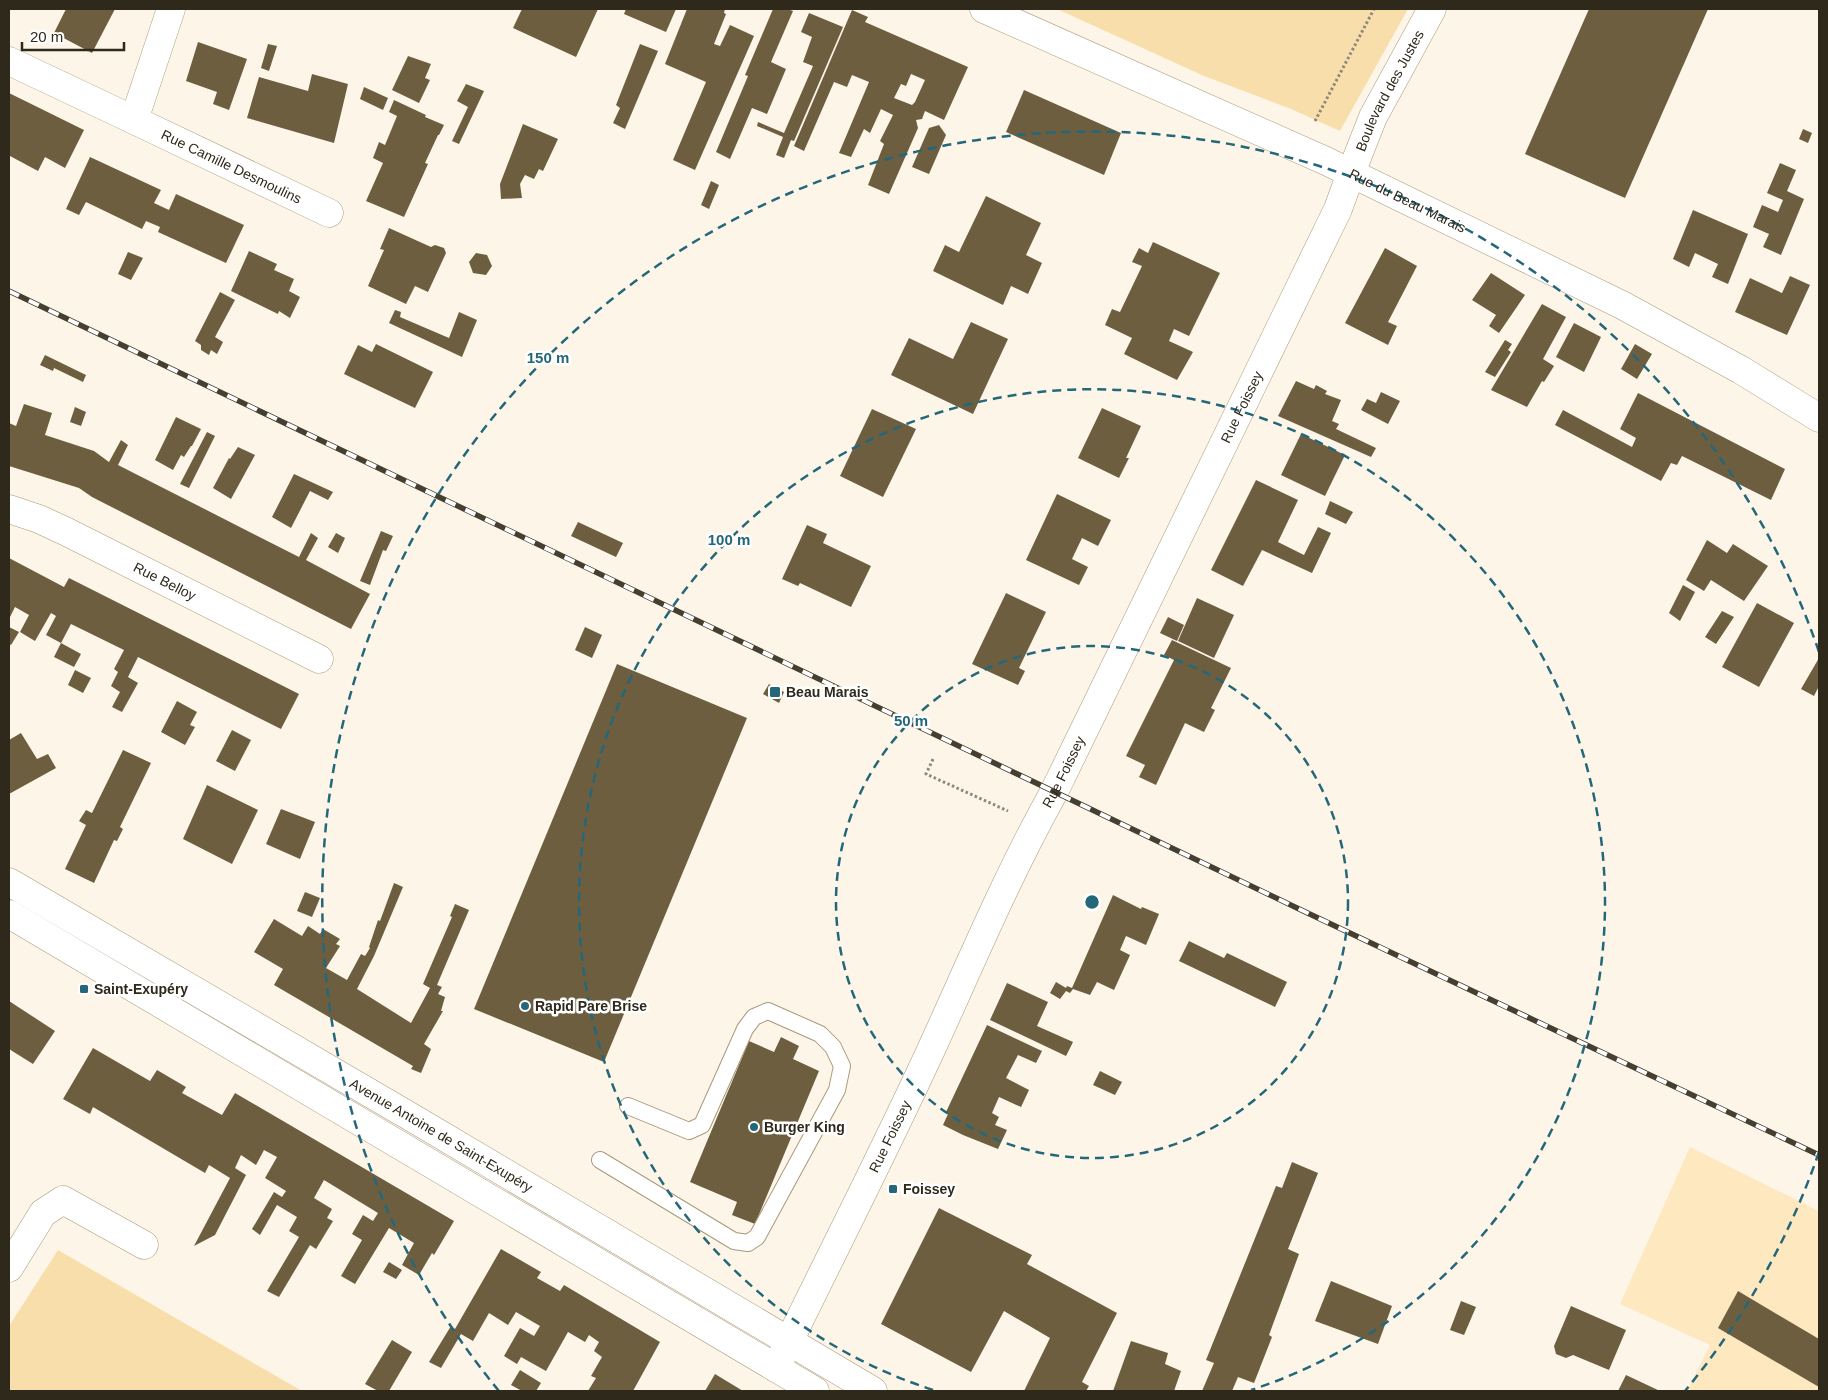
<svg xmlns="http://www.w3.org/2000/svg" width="1828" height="1400" viewBox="0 0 1828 1400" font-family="Arial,sans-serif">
<rect width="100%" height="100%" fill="#fdf6e8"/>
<path fill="#fde8bf" d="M1690,1147L1819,1211V1391H1687L1710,1345L1620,1304Z"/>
<g fill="#f8deab">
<path d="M1057,9H1408L1340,131L1291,109L1204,76Z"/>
<path d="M58,1250L302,1391H9V1326Z"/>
</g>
<g fill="#6d5e40" fill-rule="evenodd">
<path d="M66,9H115L92,53L54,33Z"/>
<path d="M522,9H598L576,57L513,28Z"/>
<path d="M626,9H676L666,32L624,14Z"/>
<path d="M687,9H725L724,13L726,14L714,44L720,46L730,25L754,36L695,170L673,160L706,82L665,64Z"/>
<path d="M773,9H787L793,11L771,62L786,69L767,114L752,108L730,159L716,152L748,76L745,75Z"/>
<path d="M1589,9H1708L1625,198L1525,154Z"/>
<path d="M852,10L868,17L865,22L968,67L944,120L925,111L922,119L916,120L918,128L889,194L868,185L884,144L880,141L893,115L881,109L870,133L864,129L851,157L839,153L869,82L852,75L847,87L834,82L804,151L794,146ZM911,74L925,80L915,102L912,105L894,98L901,84L906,86Z"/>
<path d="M809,13L843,27L794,141L791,140L784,158L776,155L783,137L757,126L758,122L784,133L813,66L803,62L812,37L801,32Z"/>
<path d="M198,42L247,59L229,110L213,104L217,92L186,81Z"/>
<path d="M268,44L277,46L269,71L261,68Z"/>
<path d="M640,44L658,51L625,129L613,123L620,108L616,105Z"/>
<path d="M408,56L431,64L425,78L430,80L419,103L392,90Z"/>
<path d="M312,74L348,84L334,143L247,118L259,77L308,91Z"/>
<path d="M466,84L484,91L459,144L452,141L468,107L457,101Z"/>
<path d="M364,87L388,98L383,110L360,99Z"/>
<path d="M1024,90L1121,133L1104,175L1006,132Z"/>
<path d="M9,93L84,130L65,168L45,157L38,171L10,156L9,159Z"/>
<path d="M394,100L426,115L425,117L444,125L439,135H438L425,163L428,164L404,217L366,201L383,163L373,158L379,142L385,145L397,116L389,112Z"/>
<path d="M523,124L558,139L543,171L539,169L534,179L525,175L520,184L522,198L501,199L500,184Z"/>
<path d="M939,125L946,135L929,174L912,167L929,128Z"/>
<path d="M1803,129L1812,133L1808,143L1799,139Z"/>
<path d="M90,157L161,190L154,203L169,210L176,194L244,225L226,263L158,232L160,227L146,221L142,229L86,202L79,215L66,209Z"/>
<path d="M1780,163L1796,170L1787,191L1804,199L1781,255L1763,247L1769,234L1753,227L1762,205L1778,212L1783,200L1767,193Z"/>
<path d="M711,181L719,185L709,209L701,205Z"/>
<path d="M986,196L1041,223L1026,255L1042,263L1028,294L1011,286L1003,305L933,271L945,245L959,252Z"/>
<path d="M1693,210L1748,234L1728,284L1712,277L1718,264L1695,253L1689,267L1673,259Z"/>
<path d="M389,228L431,247L435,245L444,248L446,253L428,292L415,286L406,304L368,286L384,250L380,249Z"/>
<path d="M1153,242L1220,273L1189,336L1174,329L1169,341L1193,352L1177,380L1124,354L1132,338L1105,325L1112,309L1120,312L1142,266L1132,262L1139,248L1148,253Z"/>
<path d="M1385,248L1417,266L1388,322L1397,326L1388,345L1345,323Z"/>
<path d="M249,251L277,264L274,270L294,279L289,291L300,297L290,318L279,311L278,314L231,291Z"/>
<path d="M128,252L143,258L131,280L118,274Z"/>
<path d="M476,253L487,255L492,266L486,275L473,273L469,262Z"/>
<path d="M1491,273L1525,295L1499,333L1489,326L1496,315L1472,300Z"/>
<path d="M1790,276L1810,285L1787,335L1735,312L1750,278L1782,293Z"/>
<path d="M220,292L235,300L215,337L223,342L217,354L211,350L209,355L201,350V345L195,341Z"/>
<path d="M1542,304L1566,317L1543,359L1554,366L1544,382L1542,381L1527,407L1491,390Z"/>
<path d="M395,310L401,312L400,317L449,338L459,312L477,320L462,357L389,323Z"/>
<path d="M971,322L1008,339L973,414L891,375L909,338L953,359Z"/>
<path d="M1574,323L1601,337L1584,372L1556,357Z"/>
<path d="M1505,340L1512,344L1508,350L1511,352L1495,377L1485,372Z"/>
<path d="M376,344L433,372L415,408L344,374L358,345L372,352Z"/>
<path d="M1635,344L1652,354L1637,379L1621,369Z"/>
<path d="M45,355L86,375L83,382L54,368L53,371L40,365Z"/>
<path d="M1296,381L1314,389L1316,385L1327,391L1325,394L1341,400L1332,421L1339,424L1336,429L1376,448L1371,457L1278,416Z"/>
<path d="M1381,392L1400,401L1388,424L1361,410L1367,399L1376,403Z"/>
<path d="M1638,393L1785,469L1771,500L1682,456L1677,465L1671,463L1661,481L1555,425L1563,410L1632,447L1636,438L1620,429Z"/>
<path d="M24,404L52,413L45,435L94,451L109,462L121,440L128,445L118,465L299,557L311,533L318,538L306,560L370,594L351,629L92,497L79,488L9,466V423L16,426Z"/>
<path d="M75,407L86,412L81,426L70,422Z"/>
<path d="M1102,408L1141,426L1126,458H1129L1119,478L1078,458Z"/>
<path d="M872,409L916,429L883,497L840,476Z"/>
<path d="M176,417L201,429L192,446H191L184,457L181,455L173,470L155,460Z"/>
<path d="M207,432L215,436L189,488L180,484Z"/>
<path d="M1301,434L1345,455L1325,496L1281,475Z"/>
<path d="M238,447L255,455L231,499L213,488L229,458L230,459Z"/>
<path d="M294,474L333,492L328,500L310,491L291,528L272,517Z"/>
<path d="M1256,480L1298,500L1278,542L1304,555L1318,527L1331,533L1312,573L1262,550L1243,586L1211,570Z"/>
<path d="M1057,494L1111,520L1098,546L1082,538L1072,559L1088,567L1079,585L1026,560Z"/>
<path d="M1330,501L1353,512L1346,524L1325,514Z"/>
<path d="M578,522L623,543L616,557L571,536Z"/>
<path d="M807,525L827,534L823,543L871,566L851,607L800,583L798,586L782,579Z"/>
<path d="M381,531L393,536L386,551L383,550L370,585L360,581Z"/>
<path d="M336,533L345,538L338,553L328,547Z"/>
<path d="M1707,540L1727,553L1733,544L1768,566L1744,601L1711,580L1704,591L1686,580Z"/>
<path d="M9,558L64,587L69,578L299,694L281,729L138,657L128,677L138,683L122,712L112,707L120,692L111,686L118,672L114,669L124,650L71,624L61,643L46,635L56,616L51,613L35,641L20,632L29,615L15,607L9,619Z"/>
<path d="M1683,585L1695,592L1680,621L1669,613Z"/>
<path d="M1006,593L1046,612L1019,668L1025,671L1018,685L972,664Z"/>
<path d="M1197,598L1234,615L1214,658L1178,641Z"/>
<path d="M1757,603L1794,623L1759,687L1722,667Z"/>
<path d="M1722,611L1734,617L1716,644L1705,637Z"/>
<path d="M1168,617L1184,625L1177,641L1160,633Z"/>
<path d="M9,627L19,632L11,645L9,644Z"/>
<path d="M585,627L602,635L592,658L575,650Z"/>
<path d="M1172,640L1231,668L1211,708L1215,710L1204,732L1185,723L1156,785L1139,777L1145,765L1126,756L1174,660L1164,655Z"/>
<path d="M61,643L81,654L74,667L54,657Z"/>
<path d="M1819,658V686L1814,696L1801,689Z"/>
<path d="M617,664L747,718L604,1062L474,1009Z"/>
<path d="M75,670L91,678L83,693L68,685Z"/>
<path d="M769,684L784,692L779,703L763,694Z"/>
<path d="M177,701L197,712L190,725L195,727L185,745L161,732Z"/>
<path d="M232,730L251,740L235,771L216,761Z"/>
<path d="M21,733L37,759L48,754L56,768L9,794V740Z"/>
<path d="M123,750L151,763L120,827L123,829L117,841L114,840L94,883L65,869L86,825L79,821L86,810L92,813Z"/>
<path d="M207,785L258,810L232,864L183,839Z"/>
<path d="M281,809L315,822L300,859L266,844Z"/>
<path d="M394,883L403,887L374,956L357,989L411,1023L430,988L423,984L452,917L450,916L455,904L469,910L437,985L442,987L438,994L445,997L441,1011H443L424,1044L431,1049L421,1073L411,1069L413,1066L274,985L283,969L254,952L274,919L302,936L308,926L320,934L323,929L340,939L336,944L340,946L326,968L347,980L361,954L365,956L370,948L369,947L378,920L380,921Z"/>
<path d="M305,892L320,898L312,917L297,911Z"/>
<path d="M1113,895L1141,909L1142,907L1159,914L1146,945L1126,936L1120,950L1130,955L1114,990L1097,982L1090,995L1073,989L1070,993L1066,991L1060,999L1050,993L1056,982L1066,988L1067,986L1072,988Z"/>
<path d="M1189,941L1224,958L1227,953L1287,982L1275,1007L1179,961Z"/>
<path d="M1007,983L1048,1002L1037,1026L1073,1042L1066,1056L990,1020Z"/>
<path d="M9,1001L55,1031L33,1064L9,1049Z"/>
<path d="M987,1025L1042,1051L1036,1063L1018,1055L1006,1078L1029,1090L1021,1107L999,1097L992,1113L999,1117L995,1125L1007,1130L998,1149L963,1135L943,1125L948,1114L946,1112Z"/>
<path d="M781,1037L799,1046L793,1059L819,1071L755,1224L732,1215L737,1202L690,1182L749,1041L774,1052Z"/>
<path d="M93,1048L150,1081L157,1070L186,1087L182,1093L222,1115L235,1093L454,1221L434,1255L432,1253L419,1275L402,1265L414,1243L389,1228L355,1284L341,1276L362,1240L352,1234L363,1215L373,1221L378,1213L324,1180L314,1198L332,1209L327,1218L333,1221L316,1249L310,1245L279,1297L267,1291L299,1237L289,1231L297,1217L277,1205L260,1235L252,1229L274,1192L282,1197L286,1191L265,1178L277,1157L264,1150L256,1165L241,1155L235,1168L246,1175L215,1235L194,1246L230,1178L209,1165L205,1173L93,1107L90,1114L63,1099Z"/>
<path d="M1100,1071L1122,1082L1115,1095L1093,1085Z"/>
<path d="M1292,1162L1318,1173L1288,1249L1299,1254L1269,1335L1272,1337L1254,1383L1238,1377L1232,1391H1202L1214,1363L1206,1360L1276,1186L1282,1188Z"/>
<path d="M939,1208L1032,1255L1027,1264L1117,1313L1082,1382L1089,1386L1086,1391H1024L1050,1338L1004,1311L971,1372L881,1324Z"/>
<path d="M501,1249L541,1272L537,1278L560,1291L564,1285L660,1342L633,1391H588L596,1378L591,1376L602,1357L594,1351L599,1342L589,1335L585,1342L568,1332L546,1371L521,1357L517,1364L504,1356L520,1328L534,1336L540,1326L516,1312L508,1325L489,1313L473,1341L461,1334L441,1368L429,1362L451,1326L455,1329Z"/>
<path d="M389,1262L402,1270L396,1279L383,1272Z"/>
<path d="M1331,1281L1392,1306L1378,1344L1315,1321Z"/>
<path d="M1738,1291L1819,1339V1387L1718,1328Z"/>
<path d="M1461,1301L1476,1307L1464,1335L1450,1330Z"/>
<path d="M1571,1306L1626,1330L1609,1370L1573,1355L1566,1358L1556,1354L1554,1346Z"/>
<path d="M392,1340L412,1352L389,1391H378L365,1384Z"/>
<path d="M1131,1341L1168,1353L1165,1364L1181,1371L1174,1391H1113Z"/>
<path d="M520,1370L541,1383L536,1391H522L511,1385Z"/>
<path d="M715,1374L743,1391H705Z"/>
<path d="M1626,1375L1660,1391H1618Z"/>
</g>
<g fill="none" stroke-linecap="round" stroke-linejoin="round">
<g stroke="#a99979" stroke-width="18">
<path id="lane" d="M600,1160L734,1241L748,1243L757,1237L837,1090L842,1066L833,1047L820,1034L768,1011L754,1017L745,1029L702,1125L689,1131L628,1106"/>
</g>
<g stroke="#a99979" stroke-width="29">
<g id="street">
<path id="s1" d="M171,9L134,120L329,213"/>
<path id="s2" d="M984,9L1326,161L1622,305L1741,370L1819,418"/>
<path d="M9,61L134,120"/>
<path id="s3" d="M9,509L39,519L67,532L319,659"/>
<path d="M9,1268L43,1213L63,1200L144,1245"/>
<path id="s4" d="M776,1368C827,1263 881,1158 930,1052C970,965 1007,876 1054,792L1338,209L1351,173"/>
</g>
</g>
<g stroke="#a99979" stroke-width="29">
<g id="secondary">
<path id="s5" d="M1351,173L1373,117L1432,9"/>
<path id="s6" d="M9,882L416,1120L873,1391"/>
<path d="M9,914L815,1391"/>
</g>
</g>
<g stroke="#8e877a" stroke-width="3" stroke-dasharray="2.5 2.5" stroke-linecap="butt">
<path d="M1315,121L1374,9"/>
<path d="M933,759L926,774L1008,811"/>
</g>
<use href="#lane" stroke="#fff" stroke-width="16"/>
<use href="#street" stroke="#fff" stroke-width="28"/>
<use href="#secondary" stroke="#fff" stroke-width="28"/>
<g stroke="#453f31" stroke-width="5.5">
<path id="rail" d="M9,291L1297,908L1819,1155"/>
</g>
<use href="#rail" stroke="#fff" stroke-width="4" stroke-dasharray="11" stroke-linecap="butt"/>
</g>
<g fill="none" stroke="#25677a" stroke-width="2.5" stroke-dasharray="9 6">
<circle cx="1092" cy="902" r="256"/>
<path d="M933 1390A513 513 0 1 1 1251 1390"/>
<path d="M1819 1152A769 769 0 0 1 1685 1391M499 1391A769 769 0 1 1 1819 652"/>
</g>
<g fill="#25677a" stroke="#fff" stroke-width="2">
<rect x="769" y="686" width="12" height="12" rx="2.5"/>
<rect x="79" y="984" width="10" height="10" rx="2.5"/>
<circle cx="525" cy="1006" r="5"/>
<circle cx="754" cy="1127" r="5"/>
<rect x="888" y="1184" width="10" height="10" rx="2.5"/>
</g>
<g text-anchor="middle" stroke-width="5" stroke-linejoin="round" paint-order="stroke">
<g font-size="14" fill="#2f291c" stroke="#fff">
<text dy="5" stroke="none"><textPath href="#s5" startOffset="91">Boulevard des Justes</textPath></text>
<text dy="5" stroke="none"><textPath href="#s1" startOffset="225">Rue Camille Desmoulins</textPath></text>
<text dy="5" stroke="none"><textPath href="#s2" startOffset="465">Rue du Beau Marais</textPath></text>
<text dy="5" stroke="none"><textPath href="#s4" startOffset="1068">Rue Foissey</textPath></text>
<text dy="5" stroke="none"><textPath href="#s3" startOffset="172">Rue Belloy</textPath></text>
<text dy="5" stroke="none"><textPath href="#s4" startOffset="662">Rue Foissey</textPath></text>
<text dy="5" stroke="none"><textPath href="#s6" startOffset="501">Avenue Antoine de Saint-Exupéry</textPath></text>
<text dy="5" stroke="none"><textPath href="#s4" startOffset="258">Rue Foissey</textPath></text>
</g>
<g font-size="14" font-weight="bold" fill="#2f291c" stroke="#fff" text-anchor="start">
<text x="786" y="697">Beau Marais</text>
<text x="94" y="994">Saint-Exupéry</text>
<text x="535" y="1011">Rapid Pare Brise</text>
<text x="764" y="1132">Burger King</text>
<text x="903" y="1194">Foissey</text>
</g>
</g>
<circle cx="1092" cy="902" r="8" fill="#25677a" stroke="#fff" stroke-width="2.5"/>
<g font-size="15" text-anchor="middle" font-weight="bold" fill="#25677a" stroke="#fff" stroke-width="5" stroke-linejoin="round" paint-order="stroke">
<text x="548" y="363">150 m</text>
<text x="729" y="545">100 m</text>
<text x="911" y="726">50 m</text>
</g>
<rect width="1828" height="1400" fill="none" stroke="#2f291c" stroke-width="20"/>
<path d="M22 42v8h102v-8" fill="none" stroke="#2f291c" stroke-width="2.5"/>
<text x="30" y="42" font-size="15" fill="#2f291c" stroke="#ffffff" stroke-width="4" paint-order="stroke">20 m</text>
</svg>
